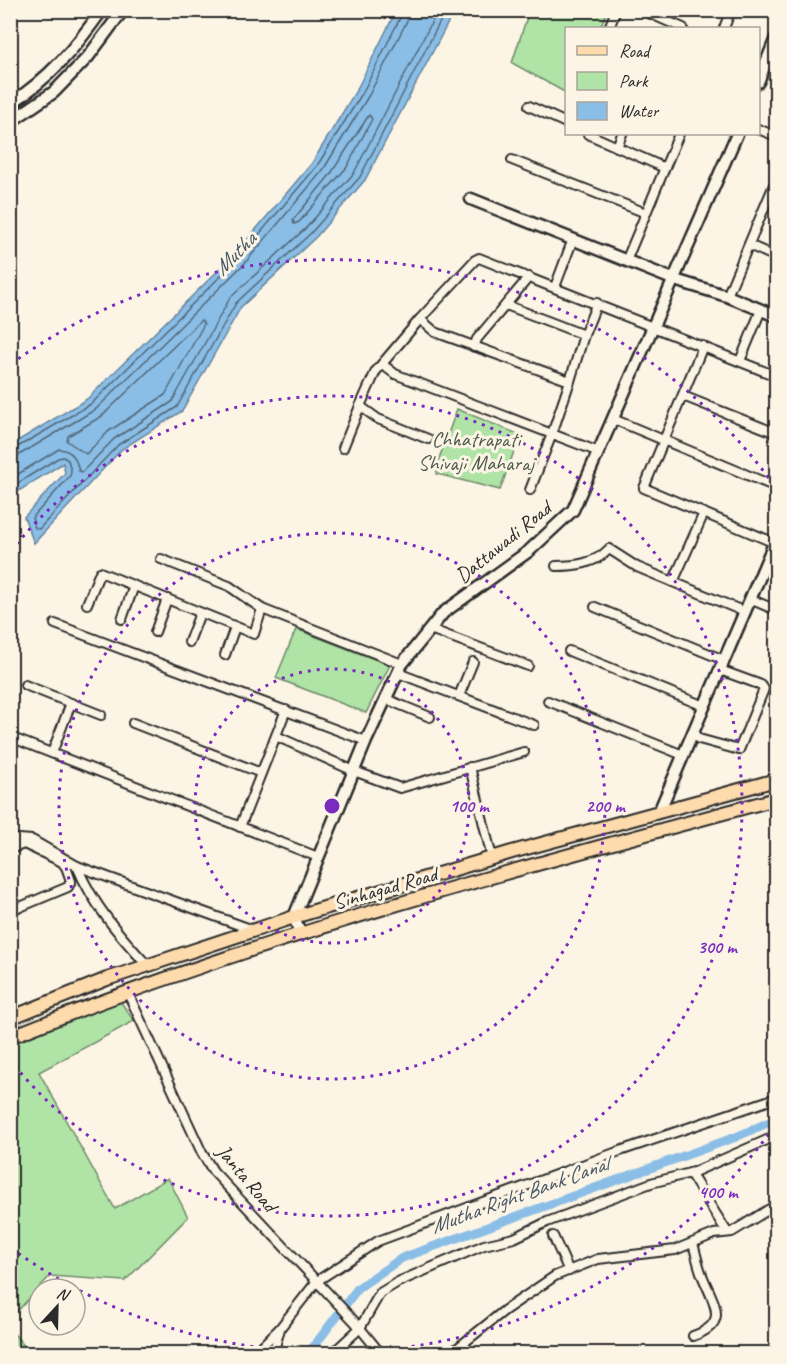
<svg xmlns="http://www.w3.org/2000/svg" width="787" height="1364" viewBox="0 0 787 1364" font-family="Caveat,sans-serif">
<rect width="100%" height="100%" fill="#fcf5e5"/>
<filter id="ink" filterUnits="userSpaceOnUse"><feTurbulence type="fractalNoise" baseFrequency=".0167" numOctaves="2"/><feDisplacementMap in="SourceGraphic" scale="12" xChannelSelector="R" yChannelSelector="G"/><feConvolveMatrix kernelMatrix="1 2 1 2 8 2 1 2 1" color-interpolation-filters="sRGB"/></filter>
<g filter="url(#ink)">
<g fill="#afe4a6" stroke="#6d8868" stroke-width="1.5">
<path d="M529,11H607L600,28H566V93L512,63Z"/>
<path d="M457,409L520,435L500,490L437,474V464Z"/>
<path d="M296,629L390,665L366,713L276,678Z"/>
<path d="M118,998L134,1021L39,1072L115,1209L168,1178L188,1217L125,1281L50,1276L11,1318V1044Z"/>
<path d="M10,1330H11L30,1353H11Z"/>
</g>
<path fill="#8abee7" stroke="#64839c" stroke-width="1.5" d="M396,11H452L450,19L365,180L316,237L241,307L182,411L122,449L34,543L24,517L65,473L63,463L11,496V445L87,399L235,254L312,163L357,89Z"/>
<g fill="none" stroke-linecap="round" stroke-linejoin="round">
<g stroke="#516676" stroke-width="1.5">
<path d="M369,115L372,119L347,167L299,222L294,224L293,220L330,175Z"/>
<path d="M201,320L204,324L165,395L109,431L86,454L67,441L68,436L102,416Z"/>
<path d="M10,449L16,448L91,404L239,258L317,166L363,92L400,18L402,10"/>
<path d="M10,457L19,455L96,409L245,263L323,170L369,95L407,21L409,10"/>
<path d="M10,479L59,449C73,450 76,459 79,471L82,472L114,439L172,402L230,298L306,228L354,173L438,10"/>
<path d="M10,488L58,458L63,457L68,460L71,471L70,476L32,518L35,528L39,529L118,445L177,407L236,303L311,233L360,177L446,10"/>
</g>
<path stroke="#8abee7" stroke-width="9" d="M308,1354L358,1288L402,1258L736,1137L776,1119"/>
<g stroke="#2b2b2b" stroke-width="12">
<g id="street">
<path d="M642,10L683,28"/>
<path d="M609,28L616,10"/>
<path d="M724,28L731,10"/>
<path d="M529,106L566,123"/>
<path d="M758,129L776,136"/>
<path d="M588,134L665,168"/>
<path d="M617,147L622,134"/>
<path d="M512,160L646,213"/>
<path d="M749,245L776,257"/>
<path d="M626,261L679,134"/>
<path d="M555,287L573,239"/>
<path d="M727,296L776,180"/>
<path d="M506,305L584,335"/>
<path d="M420,319L435,332L570,381L584,335L597,303"/>
<path d="M703,346L644,488L775,543"/>
<path d="M474,347L477,339L529,277"/>
<path d="M740,361L761,310"/>
<path d="M382,364L395,374L599,452"/>
<path d="M683,396L776,433"/>
<path d="M613,419L776,487"/>
<path d="M428,439L378,419L360,406L376,371L420,319L475,260L479,258L776,376"/>
<path d="M343,448L360,406"/>
<path d="M530,490L552,434L570,381"/>
<path d="M161,559L229,586L262,609L402,664"/>
<path d="M556,566C575,566 595,564 609,549L637,567L745,612"/>
<path d="M673,582L704,513"/>
<path d="M750,599L776,610"/>
<path d="M87,604L100,572L254,634L262,609"/>
<path d="M595,607L724,660"/>
<path d="M122,619L134,586"/>
<path d="M55,624L366,741"/>
<path d="M430,629L528,666"/>
<path d="M155,632L167,599"/>
<path d="M189,642L200,613"/>
<path d="M569,651L704,706"/>
<path d="M225,655L235,627"/>
<path d="M398,673L534,725"/>
<path d="M25,685L101,715"/>
<path d="M459,696L473,662"/>
<path d="M386,699L430,717"/>
<path d="M548,701L683,755"/>
<path d="M133,723L261,773"/>
<path d="M693,733L699,739L739,750L764,689L761,685L720,670"/>
<path d="M276,736L354,771L400,788L524,752"/>
<path d="M10,737L318,857"/>
<path d="M52,753L71,703"/>
<path d="M470,767L492,858"/>
<path d="M240,827L286,710"/>
<path d="M10,841L19,839L32,840L77,866L253,930"/>
<path d="M10,849L24,844L62,862L66,867L71,881L68,887L20,907L14,905L10,896"/>
<path d="M77,866C93,905 120,936 148,966"/>
<path d="M127,991L202,1153L213,1171L355,1322L381,1354"/>
<path d="M690,1173L727,1232"/>
<path d="M553,1236L569,1271"/>
<path d="M693,1336C731,1323 713,1303 702,1275C698,1265 696,1254 693,1243"/>
<path d="M254,1354L280,1328L317,1281L378,1241L617,1152L776,1098"/>
<path d="M273,1354L280,1329"/>
<path d="M332,1354L360,1328L380,1293L398,1282L484,1245L514,1238L547,1222L651,1183L694,1172L776,1136"/>
<path d="M450,1354L505,1310L555,1276L598,1259L675,1250L714,1234L732,1232L776,1205"/>
</g>
</g>
<g stroke="#2b2b2b" stroke-width="15">
<g id="secondary">
<path d="M758,82L776,38"/>
<path d="M10,104C50,78 75,48 102,10"/>
<path d="M10,122L54,92L88,57L123,10"/>
<path d="M471,199L675,280L727,296L776,316"/>
<path d="M659,812L776,539"/>
<path d="M300,933L294,917L366,741L402,664L443,613L529,551L573,510L737,134"/>
</g>
</g>
<g stroke="#2b2b2b" stroke-width="16">
<g id="primary">
<path d="M10,1018L107,979L294,917L512,852L776,780"/>
<path d="M10,1037C259,937 519,868 776,799"/>
</g>
</g>
<use href="#street" stroke="#fcf5e5" stroke-width="8"/>
<use href="#secondary" stroke="#fcf5e5" stroke-width="10"/>
<use href="#primary" stroke="#fedbac" stroke-width="12"/>
</g>
</g>
<g fill="none" stroke="#7b2cbf" stroke-width="3" stroke-dasharray="3 6">
<circle cx="332" cy="806" r="137"/>
<circle cx="332" cy="806" r="273"/>
<path d="M11 551A410 410 0 1 1 11 1061"/>
<path d="M774 1127A546 546 0 0 1 11 1248M11 364A546 546 0 0 1 774 485"/>
</g>
<g text-anchor="middle" stroke-width="6" stroke-linejoin="round" paint-order="stroke">
<g font-size="21" fill="#4c594a" stroke="#fcf5e5">
<text x="476" y="446">Chhatrapati<tspan x="476" dy="24">Shivaji Maharaj</tspan></text>
</g>
<g font-size="21" fill="#2b2b2b" stroke="#fcf5e5">
<text transform="translate(503 542) rotate(-39)" y="7">Dattawadi Road</text>
<text transform="translate(385 888) rotate(-16)" y="7">Sinhagad Road</text>
<text transform="translate(247 1178) rotate(50)" y="7">Janta Road</text>
</g>
<g font-size="22" font-style="italic" fill="#485763" stroke="#fcf5e5">
<text transform="translate(234 253) rotate(-46)" y="8">Mutha</text>
<text transform="translate(519 1194) rotate(-20)" y="8">Mutha Right Bank Canal</text>
</g>
</g>
<circle cx="332" cy="806" r="9" fill="#7b2cbf" stroke="#fcf5e5" stroke-width="3"/>
<g font-size="18" text-anchor="middle" font-weight="bold" fill="#7b2cbf" stroke="#fcf5e5" stroke-width="6" stroke-linejoin="round" paint-order="stroke">
<text x="469" y="812">100 m</text>
<text x="605" y="812">200 m</text>
<text x="717" y="953">300 m</text>
<text x="718" y="1198">400 m</text>
</g>
<rect width="787" height="1364" fill="none" stroke="#fcf5e5" stroke-width="36"/>
<rect x="18" y="18" width="751" height="1328" fill="none" stroke="#2b2b2b" stroke-width="2" filter="url(#ink)"/>
<rect x="565" y="27" width="195" height="108" fill="#fcf5e5" stroke="#a8a49b" stroke-width="1.5"/>
<rect x="577" y="46" width="30" height="9" fill="#fedbac" stroke="#a8a49b" stroke-width="1.5"/>
<text x="619" y="57" font-size="18" fill="#2b2b2b">Road</text>
<rect x="577" y="72" width="30" height="18" fill="#afe4a6" stroke="#a8a49b" stroke-width="1.5"/>
<text x="619" y="87" font-size="18" fill="#2b2b2b">Park</text>
<rect x="577" y="102" width="30" height="18" fill="#8abee7" stroke="#a8a49b" stroke-width="1.5"/>
<text x="619" y="117" font-size="18" fill="#2b2b2b">Water</text>
<g transform="translate(57 1307) rotate(22)"><circle r="28" fill="#fcf5e5" stroke="#a8a49b" stroke-width="1.5"/>
<path d="M0-4.5L10 22L0 15L-10 22Z" fill="#2b2b2b"/>
<text y="-9" font-size="16" font-weight="bold" text-anchor="middle" fill="#2b2b2b">N</text>
</g>
</svg>
